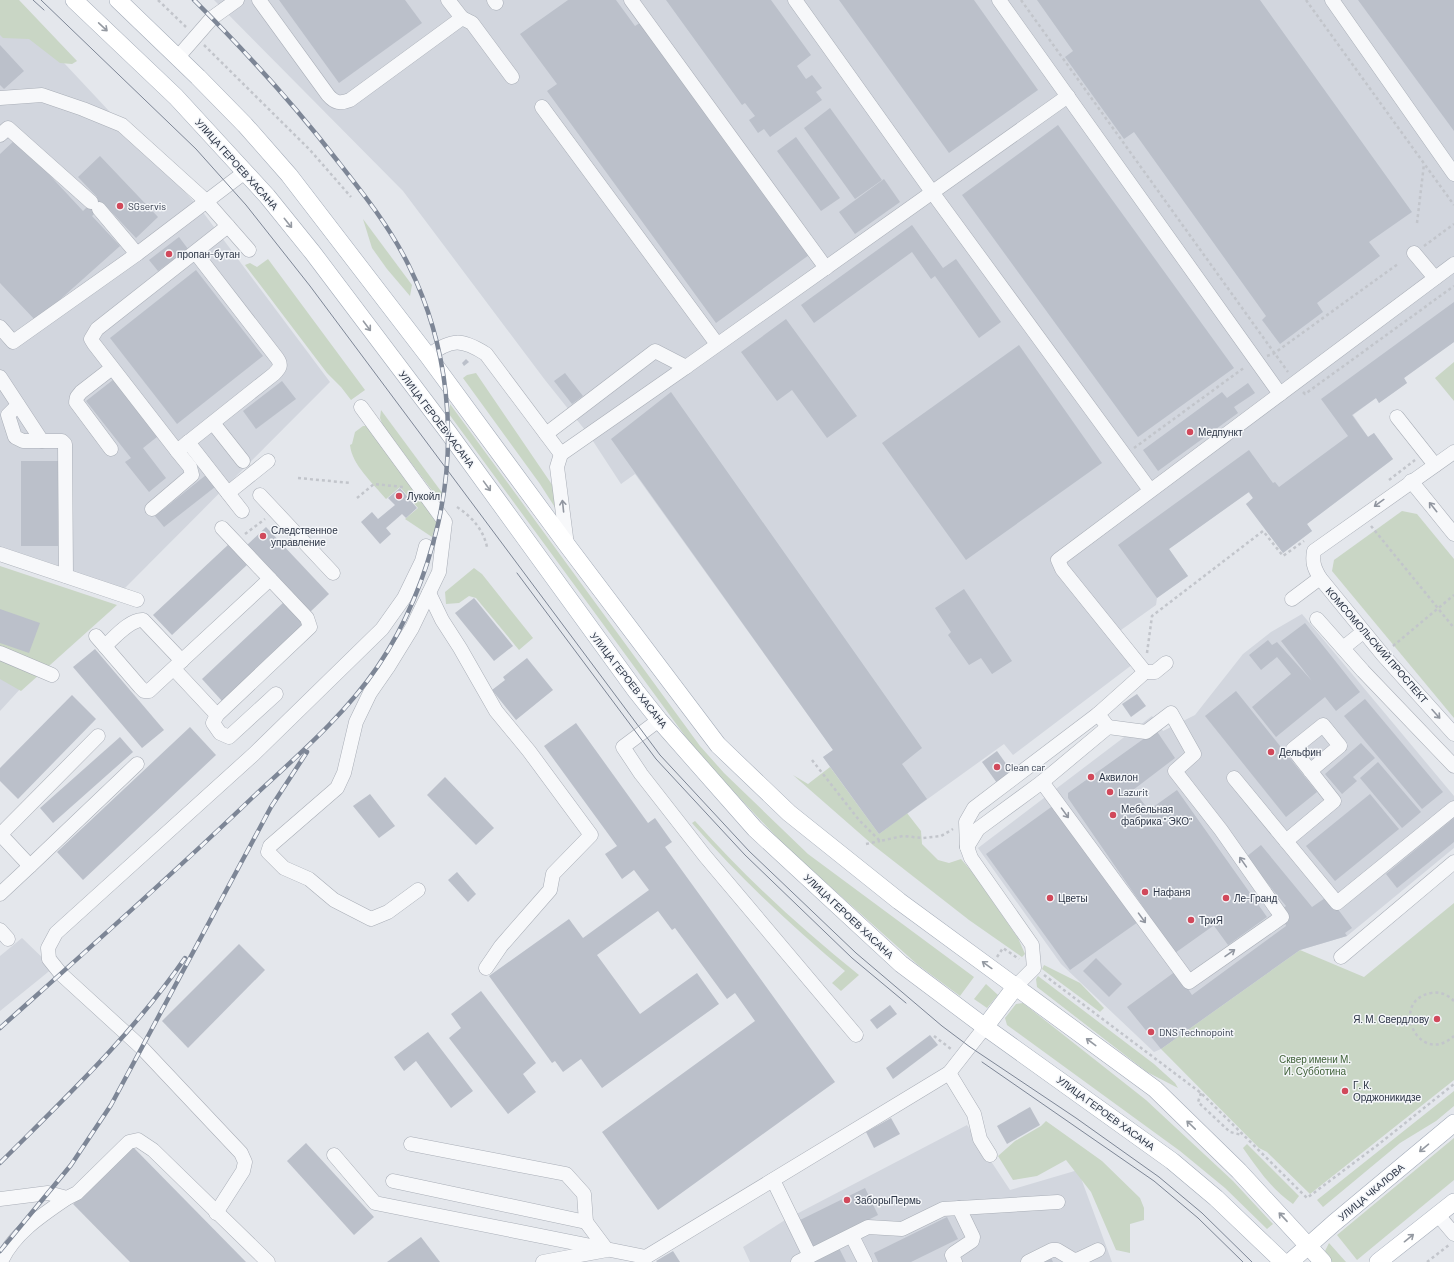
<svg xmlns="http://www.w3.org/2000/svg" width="1454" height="1262" viewBox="0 0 1454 1262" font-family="Barlow,sans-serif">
<rect width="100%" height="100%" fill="#e4e7ec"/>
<g fill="#d2d6de">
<path d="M0,0H5L199,207L330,382L116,597L0,561Z"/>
<path d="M214,0H1454V342L1404,378L1407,383L1379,403L1376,398L1353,415L1368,437L1374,433L1393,459L1307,524L1312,531L1283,553L1246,504L1253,498L1248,492L1169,549L1188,576L1157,598L1156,605L1121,630L1141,658L1013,755L1004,744L879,834L823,757L833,750L635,474L621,484L589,435L545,380L403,191Z"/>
<path d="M1302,614L1454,796V848L1347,936L1300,950L1161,1049L1154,1052L1061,964L978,848L1152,716L1163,731L1195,715L1243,654L1271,632Z"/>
<path d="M0,663L32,676L0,711Z"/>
<path d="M22,938L53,968L0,1011V956Z"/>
<path d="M967,1125L1010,1190L1078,1170L1112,1262H750L743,1247L785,1220Z"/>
</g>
<g fill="#c9d6c5">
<path d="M0,0H19L77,61L72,64L60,63L29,39L3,38L0,35Z"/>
<path d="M363,219L412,285L410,296L387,269L372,248Z"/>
<path d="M268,259L365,390L351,400L341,387L327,373L245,265L250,263L257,267Z"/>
<path d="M1454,362V401L1435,378Z"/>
<path d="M476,373L557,492L556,509L540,484L463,378L467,375Z"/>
<path d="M450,404L700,746L724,773L808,854L974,977L960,996L918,965L786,847L699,755L449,414Z"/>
<path d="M381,410L443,494L442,501L437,497L383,426L380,418Z"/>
<path d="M363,426H368L438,518L432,537L405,519L418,508L400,487L386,499C373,483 352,465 350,445L352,444L355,432Z"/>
<path d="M1402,511L1417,514L1454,559V718L1332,571L1334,560Z"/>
<path d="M0,566L117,605L21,691L0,679Z"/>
<path d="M474,568L482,574L533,638L519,650L476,598L469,596L459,603L446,604L445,592Z"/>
<path d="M830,767L879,834L907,813L921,831L922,844L938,860L949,863L961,859L973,873L1018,938L1025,954L1022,957L969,920L873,845L793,775L808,784Z"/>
<path d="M695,821C745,877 800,928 859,975L841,991L832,983L845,971C790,925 739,877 692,823Z"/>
<path d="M1454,903V1080L1310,1194L1267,1152L1259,1148L1161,1049L1300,950L1364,977Z"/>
<path d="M1044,965L1080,983L1104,1008L1100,1012L1042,969Z"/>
<path d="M1038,976L1154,1064L1175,1083L1178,1088L1147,1072L1037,987L1036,979Z"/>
<path d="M986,984L998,995L987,1008L974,999Z"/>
<path d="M1023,1003L1146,1100L1233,1181L1273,1224L1267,1229L1225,1188L1180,1151L1007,1025L1005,1018L1016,1004Z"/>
<path d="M1454,1091V1106L1436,1121L1400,1143L1323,1207L1317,1200Z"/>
<path d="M1046,1121L1102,1161L1140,1198L1144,1208V1220L1130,1224V1253L1116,1250L1091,1192L1066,1160L1037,1176L1013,1180L998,1156L1015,1141L1041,1126Z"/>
<path d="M1454,1138V1180L1357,1260L1337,1235Z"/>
<path d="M1247,1144L1299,1196L1293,1204C1271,1189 1258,1169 1243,1148Z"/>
<path d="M1329,1243L1346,1262H1332L1325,1251Z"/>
</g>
<g fill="#bbc0ca">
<path d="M279,0H405L422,23L339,83Z"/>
<path d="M568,0H616L635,26L641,22L809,255L716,323L547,91L557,84L520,34Z"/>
<path d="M666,0H771L811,55L797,66L806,79L812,75L822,88L816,92L822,100L770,137L764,129L758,133L749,120L755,116L745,103L742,105Z"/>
<path d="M839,0H974L1038,90L949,153Z"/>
<path d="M1037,0H1260L1412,212L1369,242L1380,256L1317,303L1323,312L1280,344L1262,320L1266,316L1134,132L1124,139L1065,57L1073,51Z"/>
<path d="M1358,0H1454V131Z"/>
<path d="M0,45L24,71L4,89L0,85Z"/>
<path d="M830,108L882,180L855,199L804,128Z"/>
<path d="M1058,125L1234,368L1138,437L962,195Z"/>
<path d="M796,137L840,198L821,211L777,151Z"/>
<path d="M16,139L83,211L97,197L78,177L100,156L158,217L136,238L104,204L92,216L120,246L36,321L0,283V154Z"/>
<path d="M884,179L900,202L855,234L839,212Z"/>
<path d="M912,225L943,268L956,259L1001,322L979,338L935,276L931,279L912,252L814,323L801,305Z"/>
<path d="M179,237L188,249L158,271L149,260Z"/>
<path d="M196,270L263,356L177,424L110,338Z"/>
<path d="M1454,302V342L1404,378L1407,383L1379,403L1376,398L1352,415L1368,437L1374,433L1393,459L1307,524L1312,531L1283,553L1246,504L1253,498L1249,492L1169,549L1188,576L1157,598L1118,545L1249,450L1273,483L1275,482L1279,487L1348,436L1321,399Z"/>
<path d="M786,319L857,416L827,438L792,390L777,401L741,352Z"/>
<path d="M1019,345L1102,463L966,560L882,443Z"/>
<path d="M466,359L469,362L464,366L462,363Z"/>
<path d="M565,373L583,396L572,404L554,381Z"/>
<path d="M118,376L162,433L143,448L166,478L149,492L125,462L131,458L86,401Z"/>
<path d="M282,381L296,399L256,429L243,411Z"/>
<path d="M1248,383L1255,393L1234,407L1238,413L1158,471L1143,450L1222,392L1227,398Z"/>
<path d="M671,392L922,748L902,764L927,799L879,834L823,757L833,750L611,439Z"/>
<rect x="21" y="461" width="37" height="85"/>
<path d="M206,475L215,487L164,527L155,516Z"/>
<path d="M400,488L417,508L406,518L402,514L386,528L391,534L380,544L361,522L372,512L378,519L395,505L388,498Z"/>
<path d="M266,527L329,594L308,614L245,547Z"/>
<path d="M229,544L248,564L172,635L153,615Z"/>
<path d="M964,589L1012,661L992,674L981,658L969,665L948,635L951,632L935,608Z"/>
<path d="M474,598L513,646L494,661L455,613Z"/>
<path d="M285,601L305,623L222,701L202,679Z"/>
<path d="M0,609L40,623L29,653L0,643Z"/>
<path d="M1305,623L1360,692L1336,711L1325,697L1276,737L1252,707L1291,674L1277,657L1261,670L1249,655L1268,640L1272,645L1277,642L1312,681L1281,641Z"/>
<path d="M95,649L164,730L142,748L73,667Z"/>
<path d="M527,658L553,690L516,720L492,690L505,680L503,677Z"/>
<path d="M1236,691L1317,792L1286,817L1205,716Z"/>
<path d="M1137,694L1146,706L1131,717L1122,704Z"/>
<path d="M72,695L96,719L18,799L0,781V768Z"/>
<path d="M1365,699L1443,792L1422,809L1344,716Z"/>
<path d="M576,723L648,823L655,818L672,842L665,847L835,1082L658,1210L602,1132L755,1021L735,993L727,999L675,928L672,930L658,911L597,955L640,1014L697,973L719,1004L602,1088L581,1059L563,1072L555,1061L552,1063L489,976L569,919L583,938L649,890L634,870L622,879L605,854L617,846L544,746Z"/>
<path d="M190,727L216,755L83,880L57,852Z"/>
<path d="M1156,730L1175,758L1133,790L1149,810L1177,790L1267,917L1228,945L1204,912L1213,926L1175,953L1068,798V793Z"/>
<path d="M120,737L133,752L53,823L40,808Z"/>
<path d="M1361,743L1375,758L1353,777L1357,781L1342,794L1325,774Z"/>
<path d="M997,751L1012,772L997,783L982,762Z"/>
<path d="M1378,762L1421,812L1402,828L1360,778Z"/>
<path d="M445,777L494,828L476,845L427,795Z"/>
<path d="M370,794L395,826L379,838L353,806Z"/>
<path d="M1370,794L1399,829L1335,881L1306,846Z"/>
<path d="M1054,805L1138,922L1070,970L986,854Z"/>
<path d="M1454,818V842L1397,888L1386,874Z"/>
<path d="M1261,845L1312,907L1328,896L1352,928L1345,933L1347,936L1300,950L1161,1049L1127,1007L1176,971L1192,995L1286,926L1282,909L1286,906L1246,857Z"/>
<path d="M457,872L476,894L468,902L448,880Z"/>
<path d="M239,944L265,970L188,1048L162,1021Z"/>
<path d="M1096,958L1122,984L1109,997L1083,971Z"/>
<path d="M481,991L536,1063L523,1074L536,1092L508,1114L449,1038L461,1028L451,1014Z"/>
<path d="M890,1005L897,1014L877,1029L870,1020Z"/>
<path d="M428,1032L473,1091L451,1108L416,1061L404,1071L394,1057Z"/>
<path d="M930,1035L938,1045L893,1079L886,1068Z"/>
<path d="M1030,1107L1040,1125L1007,1144L997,1126Z"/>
<path d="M891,1118L900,1134L874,1148L866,1132Z"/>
<path d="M306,1143L374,1217L354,1235L287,1161Z"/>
<path d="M132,1146L246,1262H130L73,1204Z"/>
<path d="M865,1188L878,1215L810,1249L796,1222Z"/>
<path d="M947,1217L958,1239L911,1262H878L874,1253Z"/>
<path d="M421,1237L440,1262H387Z"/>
<path d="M839,1248L846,1262H814Z"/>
<path d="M673,1251L680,1262H657L656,1261Z"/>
<path d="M1050,1256L1053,1262H1038Z"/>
</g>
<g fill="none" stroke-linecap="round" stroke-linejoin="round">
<g stroke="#a9aeb7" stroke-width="15">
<g id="minor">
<path d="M259,0L328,95C335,103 340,104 350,100L462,18L448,0"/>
<path d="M494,0L496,3"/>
<path d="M631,0L826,268"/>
<path d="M795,0L932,192L1150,490"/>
<path d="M999,0L1280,394"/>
<path d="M1332,0L1454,174"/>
<path d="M462,18L472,23L512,77"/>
<path d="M178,57L212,18L237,0"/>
<path d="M0,98L42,95L83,109L122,125L206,201L249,250"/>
<path d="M542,107L717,344"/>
<path d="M0,135L8,128L91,202"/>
<path d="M99,209L137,254"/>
<path d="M195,252L277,358C282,365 280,368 274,374L177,451L94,344L91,339L97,329L228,226"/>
<path d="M1414,253L1435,278"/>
<path d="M0,327L13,342L137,254L245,172"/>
<path d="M428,356C452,338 462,339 486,354L561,454"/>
<path d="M686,367L1068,96"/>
<path d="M0,377L42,441H62L65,444L66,576"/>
<path d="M18,405L8,415L15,437L23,441H42"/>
<path d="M361,407L445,522L439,572L412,628L388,667L370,693L356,722L344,773L337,788L270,846L268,852L284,868L309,879L334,900L371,919L388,912L418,890"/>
<path d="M1397,417L1435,465"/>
<path d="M213,423L243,461"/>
<path d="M546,434L655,351L686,367L561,454L557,467L567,545"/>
<path d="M188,442L242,511"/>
<path d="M111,449L76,402L77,397L81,392L112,368"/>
<path d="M1454,452L1314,551C1312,562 1314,568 1320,578L1383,655L1454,734"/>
<path d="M1411,481L1454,534"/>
<path d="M228,493L268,461"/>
<path d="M260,495L333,573"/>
<path d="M152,509L192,475L190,467L177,451"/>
<path d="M222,528L307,618L310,627L217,715L213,723L220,733L229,737L276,694"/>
<path d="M0,554L137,600"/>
<path d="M429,593L442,620L460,648L496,711L529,751L591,835L553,874L550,890L501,946L486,968"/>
<path d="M1292,599L1320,578"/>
<path d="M1317,619L1363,671L1454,766"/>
<path d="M96,636L140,687L144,691H149L270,579"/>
<path d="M105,646C114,638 130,619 143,620L182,661"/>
<path d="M1343,648L1363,632"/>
<path d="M0,653L52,675"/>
<path d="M174,669L217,715"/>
<path d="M1145,672H1155L1166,663"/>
<path d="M659,720L623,747L641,774L705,856L856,1035"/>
<path d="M1234,778L1337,903L1454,808"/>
<path d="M1042,782L1189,982L1282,917L1221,830L1175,771L1194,754L1171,713L1146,732L1108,727"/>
<path d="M0,834L30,866L0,894"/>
<path d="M0,835L98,736"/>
<path d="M1286,841L1334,801L1293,749L1323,725L1340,746L1310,771"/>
<path d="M967,847L978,829L1042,782L1108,727L1098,714L1145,672L1062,569L1058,560L1454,264"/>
<path d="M30,866L137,764"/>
<path d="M0,930L8,939"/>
<path d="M1341,957L1454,862"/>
<path d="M1016,986L1034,968L1032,945L971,858L967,847L966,822L974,808L1098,714"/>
<path d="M949,1073L974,1114L980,1139L990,1155"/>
<path d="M411,1144L566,1174L584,1194L586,1222"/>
<path d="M334,1155L375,1203L646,1257"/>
<path d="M773,1180L810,1256L868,1227L902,1229L943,1209L1058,1202"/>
<path d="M393,1181L586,1222L607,1250L543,1262"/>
<path d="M0,1199L48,1193L67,1198L77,1193L129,1142L138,1140L153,1150L268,1262"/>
<path d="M216,1213L243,1171L245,1162L241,1153L142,1048L61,974L49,959L48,948L56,933L254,754L382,629L404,598L422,561L426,546"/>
<path d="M1438,1215L1454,1234"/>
<path d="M852,1236L865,1262"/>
<path d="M1,1262C13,1234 42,1215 67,1198"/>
<path d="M642,1262L646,1257L949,1073L985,1027"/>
<path d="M798,1262L810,1256"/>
<path d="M955,1262L952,1255L954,1253L972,1241L973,1237L959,1208"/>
<path d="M1028,1262L1052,1250H1057L1072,1259L1077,1260L1098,1250"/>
</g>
</g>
<g stroke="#a3abb8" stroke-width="18">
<g id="major">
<path d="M74,0L176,97L267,196L313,253L448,432L636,691L659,720L755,829L901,964L985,1027L1172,1161L1216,1198L1283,1262"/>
<path d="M118,0L198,77L245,125L289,175L428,356L567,545L718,745L789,813L899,901L1155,1089L1239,1171L1323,1262"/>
<path d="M985,1027L1016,986"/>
<path d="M1290,1262L1334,1223L1454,1123"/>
<path d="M1378,1262L1454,1202"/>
</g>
</g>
<g stroke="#c2c5cb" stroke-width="2.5" stroke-dasharray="3 3" stroke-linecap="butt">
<path d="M158,0L186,27"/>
<path d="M1021,0L1288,372"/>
<path d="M1306,0L1454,205"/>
<path d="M204,45L310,150L351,197"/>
<path d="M1417,223L1424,164"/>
<path d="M1424,246L1454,224"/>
<path d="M1267,356L1273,354L1398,264"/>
<path d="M1303,392L1305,394L1454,286"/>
<path d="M1134,448L1245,367"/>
<path d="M298,478L351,483"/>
<path d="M1389,480L1415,460"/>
<path d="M357,498L374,484L403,487"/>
<path d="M457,507C472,517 483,529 487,547"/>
<path d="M1371,526L1454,628"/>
<path d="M245,534L265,519"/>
<path d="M1393,646L1454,595"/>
<path d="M1147,653L1152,616L1263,531L1283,556L1304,541"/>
<path d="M812,760L859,820L880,841L903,836L923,838L941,836L953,829"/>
<path d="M866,844L880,841"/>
<path d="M997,957L1003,948L1019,959"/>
<path d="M1044,975L1201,1093L1307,1198L1379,1144L1454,1084"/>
<path d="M1454,1001C1448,995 1440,991 1431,993C1388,1001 1419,1068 1454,1036"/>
<path d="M934,1036L951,1049"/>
<path d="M1201,1093L1198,1102L1230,1132L1242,1135"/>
<path d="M1427,1262L1449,1245"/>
</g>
<use href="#minor" stroke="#f7f8fa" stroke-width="14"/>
<use href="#major" stroke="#fff" stroke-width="17"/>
<g stroke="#7d8696" stroke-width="1">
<path d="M33,0L44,10"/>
<path d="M41,0L196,149L246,205L310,286L660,755L749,851L856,953L942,1026L970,1047L1076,1118L1159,1177L1202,1213L1252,1262"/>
<path d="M517,573L656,759L745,855L852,958L906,1003"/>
<path d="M982,1062L1154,1181L1198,1218L1243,1262"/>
</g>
<g stroke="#7d8696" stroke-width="4.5">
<g id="rail">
<path d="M0,1028C85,952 171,876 253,797C296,757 345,715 378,666C407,623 426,575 438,524C458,437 448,345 409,266C390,227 362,192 336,159C292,102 244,50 194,0"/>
<path d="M0,1163C67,1096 131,1036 185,958"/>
<path d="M0,1251L71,1165L111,1105L271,807L307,752"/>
</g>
</g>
<use href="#rail" stroke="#f4f6f9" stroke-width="3" stroke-dasharray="9" stroke-linecap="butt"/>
</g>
<defs><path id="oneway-shaft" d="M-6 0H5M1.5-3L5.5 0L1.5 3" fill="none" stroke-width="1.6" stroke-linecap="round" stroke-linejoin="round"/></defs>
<g stroke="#959aa2">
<use href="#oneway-shaft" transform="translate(103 27) rotate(43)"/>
<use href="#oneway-shaft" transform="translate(288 223) rotate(51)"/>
<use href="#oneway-shaft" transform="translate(367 326) rotate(53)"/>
<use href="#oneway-shaft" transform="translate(487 486) rotate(54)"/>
<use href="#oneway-shaft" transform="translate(987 965) rotate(-144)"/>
<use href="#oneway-shaft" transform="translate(1091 1042) rotate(-143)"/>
<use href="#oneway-shaft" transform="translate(1191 1125) rotate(-136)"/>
<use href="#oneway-shaft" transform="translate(1424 1148) rotate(140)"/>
<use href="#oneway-shaft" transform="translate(1283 1217) rotate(-133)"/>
<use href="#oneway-shaft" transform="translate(1409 1238) rotate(-39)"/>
</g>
<g stroke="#9196a0">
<use href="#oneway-shaft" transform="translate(1379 503) rotate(144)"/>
<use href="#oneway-shaft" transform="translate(563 506) rotate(-96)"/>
<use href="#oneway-shaft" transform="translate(1433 507) rotate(-129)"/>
<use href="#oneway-shaft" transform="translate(1436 714) rotate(48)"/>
<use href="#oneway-shaft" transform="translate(1065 813) rotate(54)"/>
<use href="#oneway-shaft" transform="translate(1243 862) rotate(-125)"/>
<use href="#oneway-shaft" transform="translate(1142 918) rotate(54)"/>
<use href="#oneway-shaft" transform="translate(1230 953) rotate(-35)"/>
</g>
<g fill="#d1495b" stroke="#f4f6f9" stroke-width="1.5">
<circle cx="120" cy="206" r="4"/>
<circle cx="169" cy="254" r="4"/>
<circle cx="1190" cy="432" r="4"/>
<circle cx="399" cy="496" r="4"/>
<circle cx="263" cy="536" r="4"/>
<circle cx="1271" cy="752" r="4"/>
<circle cx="997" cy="767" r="4"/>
<circle cx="1091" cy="777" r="4"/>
<circle cx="1110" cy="792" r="4"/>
<circle cx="1113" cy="815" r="4"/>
<circle cx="1145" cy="892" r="4"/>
<circle cx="1050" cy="898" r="4"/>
<circle cx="1226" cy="898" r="4"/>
<circle cx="1191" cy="920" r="4"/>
<circle cx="1437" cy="1019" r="4"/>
<circle cx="1151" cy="1032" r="4"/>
<circle cx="1345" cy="1091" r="4"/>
<circle cx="847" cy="1200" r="4"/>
</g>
<g text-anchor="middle" stroke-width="3" stroke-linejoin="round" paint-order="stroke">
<g font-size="10" fill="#2b3445" stroke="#f4f6f9">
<text transform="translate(237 164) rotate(48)" y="4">УЛИЦА ГЕРОЕВ ХАСАНА</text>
<text transform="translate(437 419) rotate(53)" y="4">УЛИЦА ГЕРОЕВ ХАСАНА</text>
<text transform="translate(1377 645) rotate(49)" y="4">КОМСОМОЛЬСКИЙ ПРОСПЕКТ</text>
<text transform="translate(629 680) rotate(52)" y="4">УЛИЦА ГЕРОЕВ ХАСАНА</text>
<text transform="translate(849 916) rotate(43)" y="4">УЛИЦА ГЕРОЕВ ХАСАНА</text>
<text transform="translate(1106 1113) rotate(36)" y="4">УЛИЦА ГЕРОЕВ ХАСАНА</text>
<text transform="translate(1371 1192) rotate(-40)" y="4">УЛИЦА ЧКАЛОВА</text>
</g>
<g font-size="10" fill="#2b3445" stroke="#f4f6f9" text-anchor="start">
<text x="128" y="210">SGservis</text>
<text x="177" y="258">пропан-бутан</text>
<text x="1198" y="436">Медпункт</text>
<text x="407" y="500">Лукойл</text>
<text x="271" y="534">Следственное<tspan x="271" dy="12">управление</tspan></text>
<text x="1279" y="756">Дельфин</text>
<text x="1005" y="771">Clean car</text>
<text x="1099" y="781">Аквилон</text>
<text x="1118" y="796">Lazurit</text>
<text x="1121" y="813">Мебельная<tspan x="1121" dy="12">фабрика " ЭКО"</tspan></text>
<text x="1153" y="896">Нафаня</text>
<text x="1058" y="902">Цветы</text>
<text x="1234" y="902">Ле-Гранд</text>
<text x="1199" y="924">ТриЯ</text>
<text x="1429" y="1023" text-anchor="end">Я. М. Свердлову</text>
<text x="1159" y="1036">DNS Technopoint</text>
<text x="1353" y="1089">Г. К.<tspan x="1353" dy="12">Орджоникидзе</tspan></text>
<text x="855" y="1204">ЗаборыПермь</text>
</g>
<g font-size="10" fill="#3f6138" stroke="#f4f6f9">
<text x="1315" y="1063">Сквер имени М.<tspan x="1315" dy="12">И. Субботина</tspan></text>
</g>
</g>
</svg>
